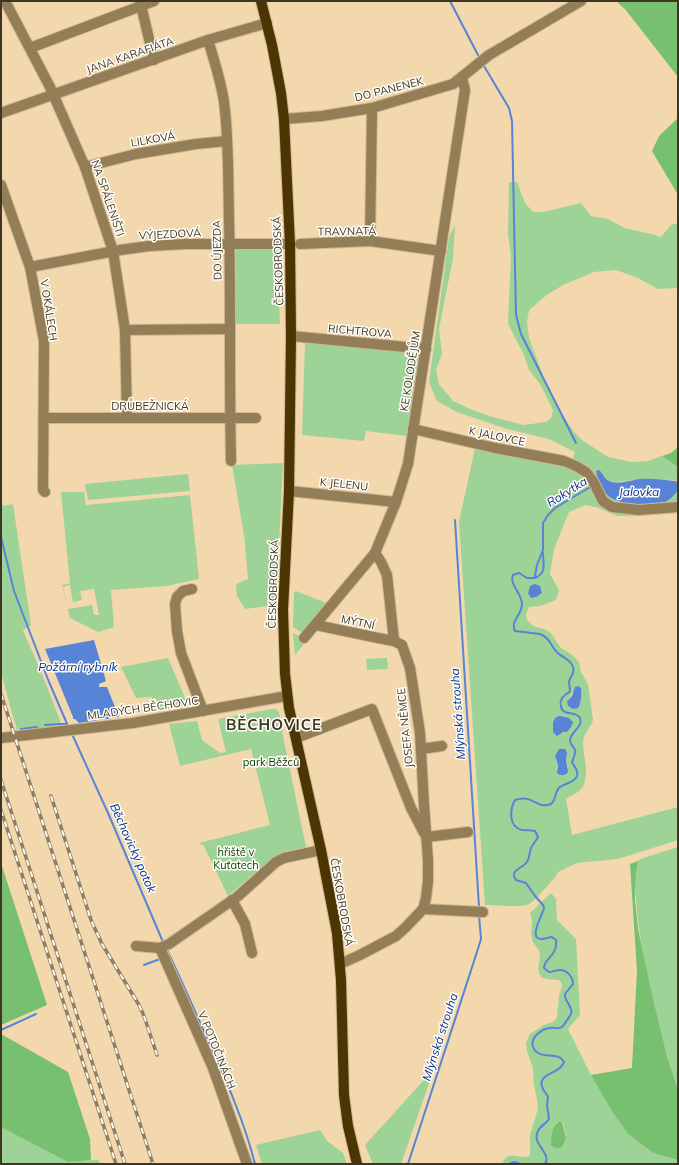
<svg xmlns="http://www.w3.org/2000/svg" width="679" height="1165" viewBox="0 0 679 1165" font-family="Mulish,sans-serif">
<rect width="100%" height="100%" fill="#f2d8ac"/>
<g fill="#9ed397" fill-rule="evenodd">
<path d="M509,182H517L525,203L533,212H543L581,203L591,216L608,219L625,228L655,235L661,237L671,225L678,223V288L658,289L638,278L616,270L594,272L563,285L548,294L529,310L527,322L529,338L543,376L562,414L574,432L582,440L608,457L632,462L648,461L662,456L678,467V486L675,480L641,479L616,482L609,481L604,478L601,472H596L599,479L600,486L678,490V487V513L640,516H617L599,508L586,505L569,512L554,549L550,574L559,590L556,600L540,606L529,607L526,614L527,620L533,626L544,629L551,633L560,647L572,655L579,662L581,672L588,684L593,720C591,728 583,733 583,742C583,757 591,776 581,789C578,793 570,796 566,799L572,835L678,807V840L618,859L577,863L558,872L556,876C551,882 535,901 529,904C520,908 496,905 485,905L459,522L475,448L570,466L575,452L549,439L507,429L457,412L437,401L429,382L449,237L455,225L453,258L439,329L442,354L436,370L439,384L453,401L470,409L489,416L524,425L546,422L551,418L553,410L540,384L529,370L524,355L508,324L511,257L508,234ZM573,692L582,693L580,698L581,700L575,709L569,707L567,701ZM563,717L564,718L569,730C564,735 558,732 553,729V726ZM555,756H567L566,760L568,767L556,770L558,765Z"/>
<path d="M236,249H277L280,324H236Z"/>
<path d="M305,342L420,354L407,436L366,431L364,441L302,435Z"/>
<path d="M283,463L276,605L245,609L237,596L236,584L248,579L244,535L232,465Z"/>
<path d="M188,474L190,491L88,500L85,484Z"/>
<path d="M61,492H84L86,505L190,495L199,579L166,586L111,590L114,627L98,632L70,618L62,585L70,584ZM70,585L73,602L82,600L80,591L94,589L99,615H94L92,605L68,609L63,587Z"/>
<path d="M1,497L3,506L13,504L31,625L23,630L44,679L60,720L61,726L17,731L3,680L1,672Z"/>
<path d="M296,591L329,604L304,634L293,627L294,592Z"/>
<path d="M293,633L300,636L305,643L295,655Z"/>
<path d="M168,658L188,705L153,711L152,697L136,698L121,667Z"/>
<path d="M387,658L388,669L367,670L366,659Z"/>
<path d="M272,709H276L279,712L284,741L306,847L284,852L272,858L228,896L204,846L199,843L270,825L251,749L180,766L169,724L197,721L202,740L220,753L226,752L218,719Z"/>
<path d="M678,847V1090C665,1051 655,1012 647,972C641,942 635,913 636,882C636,875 635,864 640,859Z"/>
<path d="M551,893L556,899L557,920L576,939L580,1015L568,1029L591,1075L611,1110L628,1134L653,1153L678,1160V1164H502C509,1147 521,1162 530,1155V1135L538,1109L537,1099L534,1085L533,1069L527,1051L526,1043L530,1034L544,1025L553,1022L557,1018L559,996L562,985L561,982L559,980L547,979L541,977L538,969L540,957L539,951L533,942L531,934L532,921L530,913ZM557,1122H563L566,1137L564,1147C558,1149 555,1149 551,1145C551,1137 551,1129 557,1122Z"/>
<path d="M434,1069L401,1164H373L365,1145Z"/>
<path d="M1,1126L68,1161L99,1160L100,1164H1Z"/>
<path d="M320,1130L327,1141L343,1153L347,1164H262L256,1145Z"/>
</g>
<g fill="#77c06f">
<path d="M616,1H678V77L625,9Z"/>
<path d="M678,118V195L652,151L659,136Z"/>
<path d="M678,447V467L662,456L671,453Z"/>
<path d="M638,861L636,873L635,900L638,929L653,999L667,1056L678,1090V1160L653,1153L628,1134L611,1110L591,1075L632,1068L637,971L630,864Z"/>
<path d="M1,863L47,1005L1,1025Z"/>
<path d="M1,1034L68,1072L90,1139L91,1160L68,1162L1,1127Z"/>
<path d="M558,1122H562L566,1138L563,1147C558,1149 555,1149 551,1145C551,1137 551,1128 558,1122Z"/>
</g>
<g fill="#5784d7">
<path d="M599,470C603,473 604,479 609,481C619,485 631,480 640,479C652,478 663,480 675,481L677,482L678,490C675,494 672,498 667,501C660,504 638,505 630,504C621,503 608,498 603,491C599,487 597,475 596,471Z"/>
<path d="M535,584L540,586L542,593L536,597L531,598L528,593L530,586Z"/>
<path d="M94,640L106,681L99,684V687H107L119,717L79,723L75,719H73V717L45,649Z"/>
<path d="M578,686L581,688C582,692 581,704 578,708L573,709L568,706L567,701L572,696L575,687Z"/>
<path d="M560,716L569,718L573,722L571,727L567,732H563L559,735L557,736L553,732V722L556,717Z"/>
<path d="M559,749H565L567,753L566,760L568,772C565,776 561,776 557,773L558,765L555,756Z"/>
</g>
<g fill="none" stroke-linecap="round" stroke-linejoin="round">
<g stroke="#5784d7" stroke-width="2">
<path d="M450,1L478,55"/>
<path d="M484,66L509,108L512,121L516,315L521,334L576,443"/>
<path d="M455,520L479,907"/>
<path d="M1,537L14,591L49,682L68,726"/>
<path d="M535,578C547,573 543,564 543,553"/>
<path d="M45,725L59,724H67"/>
<path d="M21,729L37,727"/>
<path d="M72,734L108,813L163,942"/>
<path d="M166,948C180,977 193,1007 206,1036C225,1078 244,1120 255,1164"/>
<path d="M144,965L160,959"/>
<path d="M1,1030L36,1014"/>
<path d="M408,1164L476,955L481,939L479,915"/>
<path d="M509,1164L514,1162L520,1164"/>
<path d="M545,1164C552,1152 531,1145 538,1131C540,1126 546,1124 549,1119L547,1105L548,1097C547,1094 544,1092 543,1089C535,1073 560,1075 564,1062C558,1050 542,1061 534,1049C528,1039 541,1029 550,1028C554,1027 558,1030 562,1027C565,1024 569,1017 571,1014C574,1007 564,1002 565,994L573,984C573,977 567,970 560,970C556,970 552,972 549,972L544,968C544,958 558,956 556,940L552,937C549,937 545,939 542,939C527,940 543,914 544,908C544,907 543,906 543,905L535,896L526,883L516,880C515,878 513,876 514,874C515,869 523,867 526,863C530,859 529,853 531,848C533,844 536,841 538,837L535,831C530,830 527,830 522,830C508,827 510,809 515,800C533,794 536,808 548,805C556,804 554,793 559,788C564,783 575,783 577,776C579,770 574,767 572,762C573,759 576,754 575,750C573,745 568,743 571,737C573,731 583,726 580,718C576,710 562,717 561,706C560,703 561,699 563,697C565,694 568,694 570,691C570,688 569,684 569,681C571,676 575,673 573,667C571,660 564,658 559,654C551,648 551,638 540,634L515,631C510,621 522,615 522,604C522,594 509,584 513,575L519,573L527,578H534L535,576L537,565L543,550V523L548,515L555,508L592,486"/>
</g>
<g stroke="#ceb791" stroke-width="12">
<g id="minor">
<path d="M5,1L50,87L85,167L113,251L125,330L127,418"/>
<path d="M140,1L154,60"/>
<path d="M208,40C214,60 221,81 224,102C229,140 228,180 229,219C231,300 229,381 231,461"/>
<path d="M30,48L154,1"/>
<path d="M1,113L208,40L267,23"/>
<path d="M284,119L322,116L372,108L453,84L489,55L581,1"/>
<path d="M85,167L136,154L196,144L227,141"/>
<path d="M1,185L30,267L44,341L43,490L45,492"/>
<path d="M370,241L372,108"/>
<path d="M300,244L370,241L441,251"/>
<path d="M30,267L120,250L149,246L185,244H290"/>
<path d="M125,330L230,329"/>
<path d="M291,336L426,349"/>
<path d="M44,418H256"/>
<path d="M413,429L495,448L564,461L576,466L586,472L593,481L603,501L612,507L639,510L678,507"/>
<path d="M289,491L396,502"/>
<path d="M375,553L381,562L387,575L394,641"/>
<path d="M192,589L183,591L177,597L175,604L177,631L181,653L203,711"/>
<path d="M316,625L378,638L394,641L402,645L410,668L420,733L424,805L428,860V881L426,898L423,909L405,928L396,936L360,955L340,964"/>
<path d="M304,638L375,553L396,502L408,464L465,90L462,78"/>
<path d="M1,738L133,723L287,696"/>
<path d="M296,738L372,709L411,808L424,833"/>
<path d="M421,749L442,746"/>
<path d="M427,837L468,832"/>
<path d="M232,900L245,924L252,953"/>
<path d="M423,909L483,912"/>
<path d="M136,946L160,948L169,944L237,897L276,862L284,858L321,850"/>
<path d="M160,948L213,1068L247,1164"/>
</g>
</g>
<g stroke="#ceb791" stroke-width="12">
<path id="major" d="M261,1L272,45L281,93L284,119L290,244L291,336L289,491L283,610L285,674L289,708L321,850L337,933L341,980L344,1095L348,1126L357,1164"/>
</g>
<use href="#minor" stroke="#947e57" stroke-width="10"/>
<use href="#major" stroke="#4b3503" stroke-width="10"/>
<g stroke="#8f7e60" stroke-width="3.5">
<g id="rail">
<path d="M1,694L153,1164"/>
<path d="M1,780L125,1164"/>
<path d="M51,796L91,920L102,944L139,1005L144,1016L157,1055"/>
<path d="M1,810L116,1164"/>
</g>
</g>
<use href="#rail" stroke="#fffdf8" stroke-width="2" stroke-dasharray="6" stroke-linecap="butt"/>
</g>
<g text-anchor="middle" stroke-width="3" stroke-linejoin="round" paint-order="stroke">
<g font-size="11" fill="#3f3523" stroke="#fffdf8">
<text transform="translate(130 55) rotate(-19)" y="4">JANA KARAFIÁTA</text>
<text transform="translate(389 89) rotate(-14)" y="4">DO PANENEK</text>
<text transform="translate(153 139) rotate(-10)" y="4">LILKOVÁ</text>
<text transform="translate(108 198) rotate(71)" y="4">NA SPÁLENIŠTI</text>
<text transform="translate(347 231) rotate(-1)" y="4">TRAVNATÁ</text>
<text transform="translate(170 234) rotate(-3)" y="4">VÝJEZDOVÁ</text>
<text transform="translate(217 250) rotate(-91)" y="4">DO ÚJEZDA</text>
<text transform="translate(278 261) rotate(-92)" y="4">ČESKOBRODSKÁ</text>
<text transform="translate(49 310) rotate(81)" y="4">V OKÁLECH</text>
<text transform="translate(360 331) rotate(5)" y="4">RICHTROVA</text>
<text transform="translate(410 371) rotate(-81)" y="4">KE KOLODĚJŮM</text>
<text x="150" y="410">DRŮBEŽNICKÁ</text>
<text transform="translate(497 436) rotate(12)" y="4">K JALOVCE</text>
<text transform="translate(344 484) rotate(6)" y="4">K JELENU</text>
<text transform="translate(273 584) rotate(-88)" y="4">ČESKOBRODSKÁ</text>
<text transform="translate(358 622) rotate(12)" y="4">MÝTNÍ</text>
<text transform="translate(143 708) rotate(-8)" y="4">MLADÝCH BĚCHOVIC</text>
<text transform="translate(405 728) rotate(-96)" y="4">JOSEFA NĚMCE</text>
<text transform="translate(342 902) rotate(80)" y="4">ČESKOBRODSKÁ</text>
<text transform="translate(217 1050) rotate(68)" y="4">V POTOČINÁCH</text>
</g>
<g font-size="11" fill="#063a02" stroke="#fffdf8">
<text x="271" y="766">park Běžců</text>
<text x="236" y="856">hřiště v<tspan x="236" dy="13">Kuťatech</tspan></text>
</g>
<g font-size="12" font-style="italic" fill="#002f8f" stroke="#fffdf8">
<text transform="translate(567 492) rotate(-32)" y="4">Rokytka</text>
<text x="639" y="496">Jalovka</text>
<text x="78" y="671">Požární rybník</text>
<text transform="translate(458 714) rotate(-94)" y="4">Mlýnská strouha</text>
<text transform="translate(133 848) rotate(66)" y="4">Běchovický potok</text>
<text transform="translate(440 1037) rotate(-72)" y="4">Mlýnská strouha</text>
</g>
<g font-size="15" font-weight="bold" letter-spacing="1" fill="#3f3523" stroke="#fffdf8">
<text x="274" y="730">BĚCHOVICE</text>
</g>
</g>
<rect width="679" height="1165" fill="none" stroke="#3f3523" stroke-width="4"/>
</svg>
